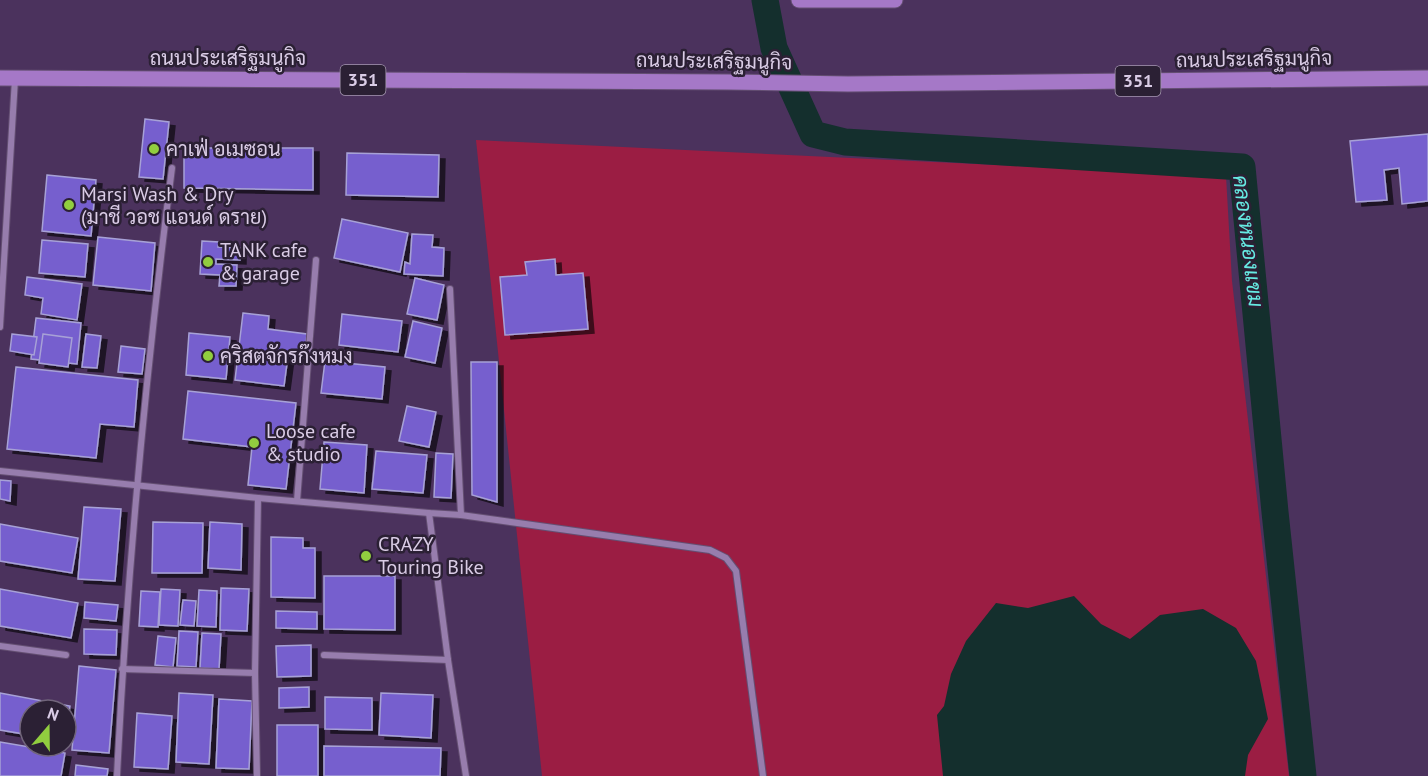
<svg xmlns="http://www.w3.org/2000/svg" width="1428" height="776" viewBox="0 0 1428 776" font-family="'PT Sans',Sarabun,sans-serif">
<defs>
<filter id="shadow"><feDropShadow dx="6" dy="4" stdDeviation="0" flood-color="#0009"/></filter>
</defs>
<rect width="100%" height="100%" fill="#4b325d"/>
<path fill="#9b1d43" d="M476,140L1226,176L1232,281L1289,776H542Z"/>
<path fill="#142f2d" d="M1074,596L1101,624L1130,639L1160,615L1203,609L1236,628L1256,661L1268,719L1248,755L1245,776H943L937,715L944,706L951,674L966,641L996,603L1028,608Z"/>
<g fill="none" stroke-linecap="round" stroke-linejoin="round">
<path stroke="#142f2d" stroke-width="27" d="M765,0L774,48L813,134L845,142L1242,167L1275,512L1303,776"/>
</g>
<g fill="#765fce" stroke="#a7a1d6" stroke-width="1.5" filter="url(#shadow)">
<path d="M145,119L169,122L163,179L139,177Z"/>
<path d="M1428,134V201L1402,204L1399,168L1384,170L1387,200L1356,202L1350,141Z"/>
<path d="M184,148H313V190L184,188Z"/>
<path d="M347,153L439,155L438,197L346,195Z"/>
<path d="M47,175L96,180L91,236L42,231Z"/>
<path d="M342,219L408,233L400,272L334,258Z"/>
<path d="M412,234L433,235L432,247L444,248L443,276L404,274L405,262L410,264Z"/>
<path d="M98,237L155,243L151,291L93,285Z"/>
<path d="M42,240L88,244L85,277L39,273Z"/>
<path d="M202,241L219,242L218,247L240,248V260L216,259V264L237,265L236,286H219L220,275L200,274Z"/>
<path d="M555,259L556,275L583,273L588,329L505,335L500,277L527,275L525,262Z"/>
<path d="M27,277L82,284L77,320L41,314L43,298L25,295Z"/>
<path d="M415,278L444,285L437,320L407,314Z"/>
<path d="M243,313L269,316L268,329L307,334L304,358L288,356L284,386L235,380Z"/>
<path d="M342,314L402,321L398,352L339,345Z"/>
<path d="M36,318L81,323L77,364L31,359Z"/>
<path d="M413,321L442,328L435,363L405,357Z"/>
<path d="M189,333L230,337L226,379L186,375Z"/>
<path d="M12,334L37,337L34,355L10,351Z"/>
<path d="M43,334L72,338L68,367L39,363Z"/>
<path d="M86,334L101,336L97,368L82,367Z"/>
<path d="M121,346L145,349L142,374L118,372Z"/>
<path d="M325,361L385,367L382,399L321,393Z"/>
<path d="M471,362H497V502L472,495Z"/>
<path d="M16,367L138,380L134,427L100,424L96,458L7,449Z"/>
<path d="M188,391L296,403L286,489L248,485L252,447L183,439Z"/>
<path d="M407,406L436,412L429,447L399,441Z"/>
<path d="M324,442L367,445L364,493L320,489Z"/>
<path d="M376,451L427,455L423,493L372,489Z"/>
<path d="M436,453L453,454L451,498L434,497Z"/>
<path d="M0,480L11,481L10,501L0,499Z"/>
<path d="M84,507L121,509L115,581L78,579Z"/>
<path d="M153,522L203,523L202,573H152Z"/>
<path d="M210,522L242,524L241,570L208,568Z"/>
<path d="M0,524L78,538L72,573L0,561Z"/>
<path d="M271,537L303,538V548H315V598L271,597Z"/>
<path d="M324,576H395V630L324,629Z"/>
<path d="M221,588L249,589L247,631L220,630Z"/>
<path d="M0,589L78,603L71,638L0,626Z"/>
<path d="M161,589L180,590L178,626L159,625Z"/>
<path d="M199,590L217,591L216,627L197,626Z"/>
<path d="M141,591L160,592L158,627L139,626Z"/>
<path d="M183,600L196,601L194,626L180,625Z"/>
<path d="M85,602L118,605L116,621L84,618Z"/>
<path d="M276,611L317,612V629L276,628Z"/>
<path d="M84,629L117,630L116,655L84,654Z"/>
<path d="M179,631L198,632L196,667L177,666Z"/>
<path d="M202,633L221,634L219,669L200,668Z"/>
<path d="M158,636L176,638L173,667L155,665Z"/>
<path d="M311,645V676L277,677L276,646Z"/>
<path d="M79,666L116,670L109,753L72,750Z"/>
<path d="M309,687V707L279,708V688Z"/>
<path d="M0,693L70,706L66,729V710H30V735L0,730Z"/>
<path d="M179,693L213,695L209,764L176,762Z"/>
<path d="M381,693L433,695L431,738L379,735Z"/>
<path d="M325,697L372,698V730L325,729Z"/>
<path d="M219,699L252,701L249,769L216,768Z"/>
<path d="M137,713L172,716L168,769L134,767Z"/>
<rect x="277" y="725" width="41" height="51"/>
<path d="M0,742L65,753L61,776H0Z"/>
<path d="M324,746L441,748L440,776H324Z"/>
<path d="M76,765L108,769L107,776H75Z"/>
</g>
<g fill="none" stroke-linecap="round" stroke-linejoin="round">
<g stroke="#644f72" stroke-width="8">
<g id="minor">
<path d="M450,289L461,515"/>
<path d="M0,327L15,79"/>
<path d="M0,471L258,498L429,513L461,515L710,550L726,558L736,571L763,776"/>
<path d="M297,501L316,260"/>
<path d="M429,513L448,660L466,776"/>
<path d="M0,646L66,655"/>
<path d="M324,655L448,660"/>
<path d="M122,669L255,673"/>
<path d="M117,776C127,573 146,370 172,168"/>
<path d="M257,776L255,673L258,498"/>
</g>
</g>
<g stroke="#644f72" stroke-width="17">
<g id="primary">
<path d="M799,0H895"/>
<path d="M0,78L727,82L848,84L1428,78"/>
</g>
</g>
<use href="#minor" stroke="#977dad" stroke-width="6"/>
<use href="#primary" stroke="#a578c7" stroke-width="15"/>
</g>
<g fill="#91cd3f" stroke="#2b2034" stroke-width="2">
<circle cx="154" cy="149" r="6"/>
<circle cx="69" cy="205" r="6"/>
<circle cx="208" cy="262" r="6"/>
<circle cx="208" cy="356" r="6"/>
<circle cx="254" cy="443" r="6"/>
<circle cx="366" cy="556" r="6"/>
</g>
<g text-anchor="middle" stroke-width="5" stroke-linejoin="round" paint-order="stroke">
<g fill="#2b2034" stroke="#a698b1" stroke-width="1.5">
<rect x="340.5" y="65" width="45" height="30" rx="4.5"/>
<rect x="1115.5" y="66" width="45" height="30" rx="4.5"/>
</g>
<g font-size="18" font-weight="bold" fill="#dacce6">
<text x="363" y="86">351</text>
<text x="1138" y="87">351</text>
</g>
<g font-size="20" fill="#dacce6" stroke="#2b2034">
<text x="228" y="65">ถนนประเสริฐมนูกิจ</text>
<text transform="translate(1254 59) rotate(-1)" y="7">ถนนประเสริฐมนูกิจ</text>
<text transform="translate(714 61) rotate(1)" y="7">ถนนประเสริฐมนูกิจ</text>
</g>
<g font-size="20" fill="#dacce6" stroke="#2b2034" text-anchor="start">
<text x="166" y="156">คาเฟ่ อเมซอน</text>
<text x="81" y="201">Marsi Wash &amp; Dry<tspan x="81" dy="23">(มาชี วอช แอนด์ ดราย)</tspan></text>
<text x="220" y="257">TANK cafe<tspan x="220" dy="23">&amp; garage</tspan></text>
<text x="220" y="363">คริสตจักรก๊งหมง</text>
<text x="266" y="438">Loose cafe<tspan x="266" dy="23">&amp; studio</tspan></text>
<text x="378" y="551">CRAZY<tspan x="378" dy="23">Touring Bike</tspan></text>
</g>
<g font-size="21" font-style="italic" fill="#66ebe3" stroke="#2b2034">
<text transform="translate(1248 241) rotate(83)" y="7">คลองหนองแขม</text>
</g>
</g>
<g transform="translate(48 728) rotate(20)"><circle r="28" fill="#2b2034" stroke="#71657b" stroke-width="1.5"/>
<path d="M0-4.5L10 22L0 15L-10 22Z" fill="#91cd3f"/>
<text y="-9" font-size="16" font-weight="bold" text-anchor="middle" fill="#dacce6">N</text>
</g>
</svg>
